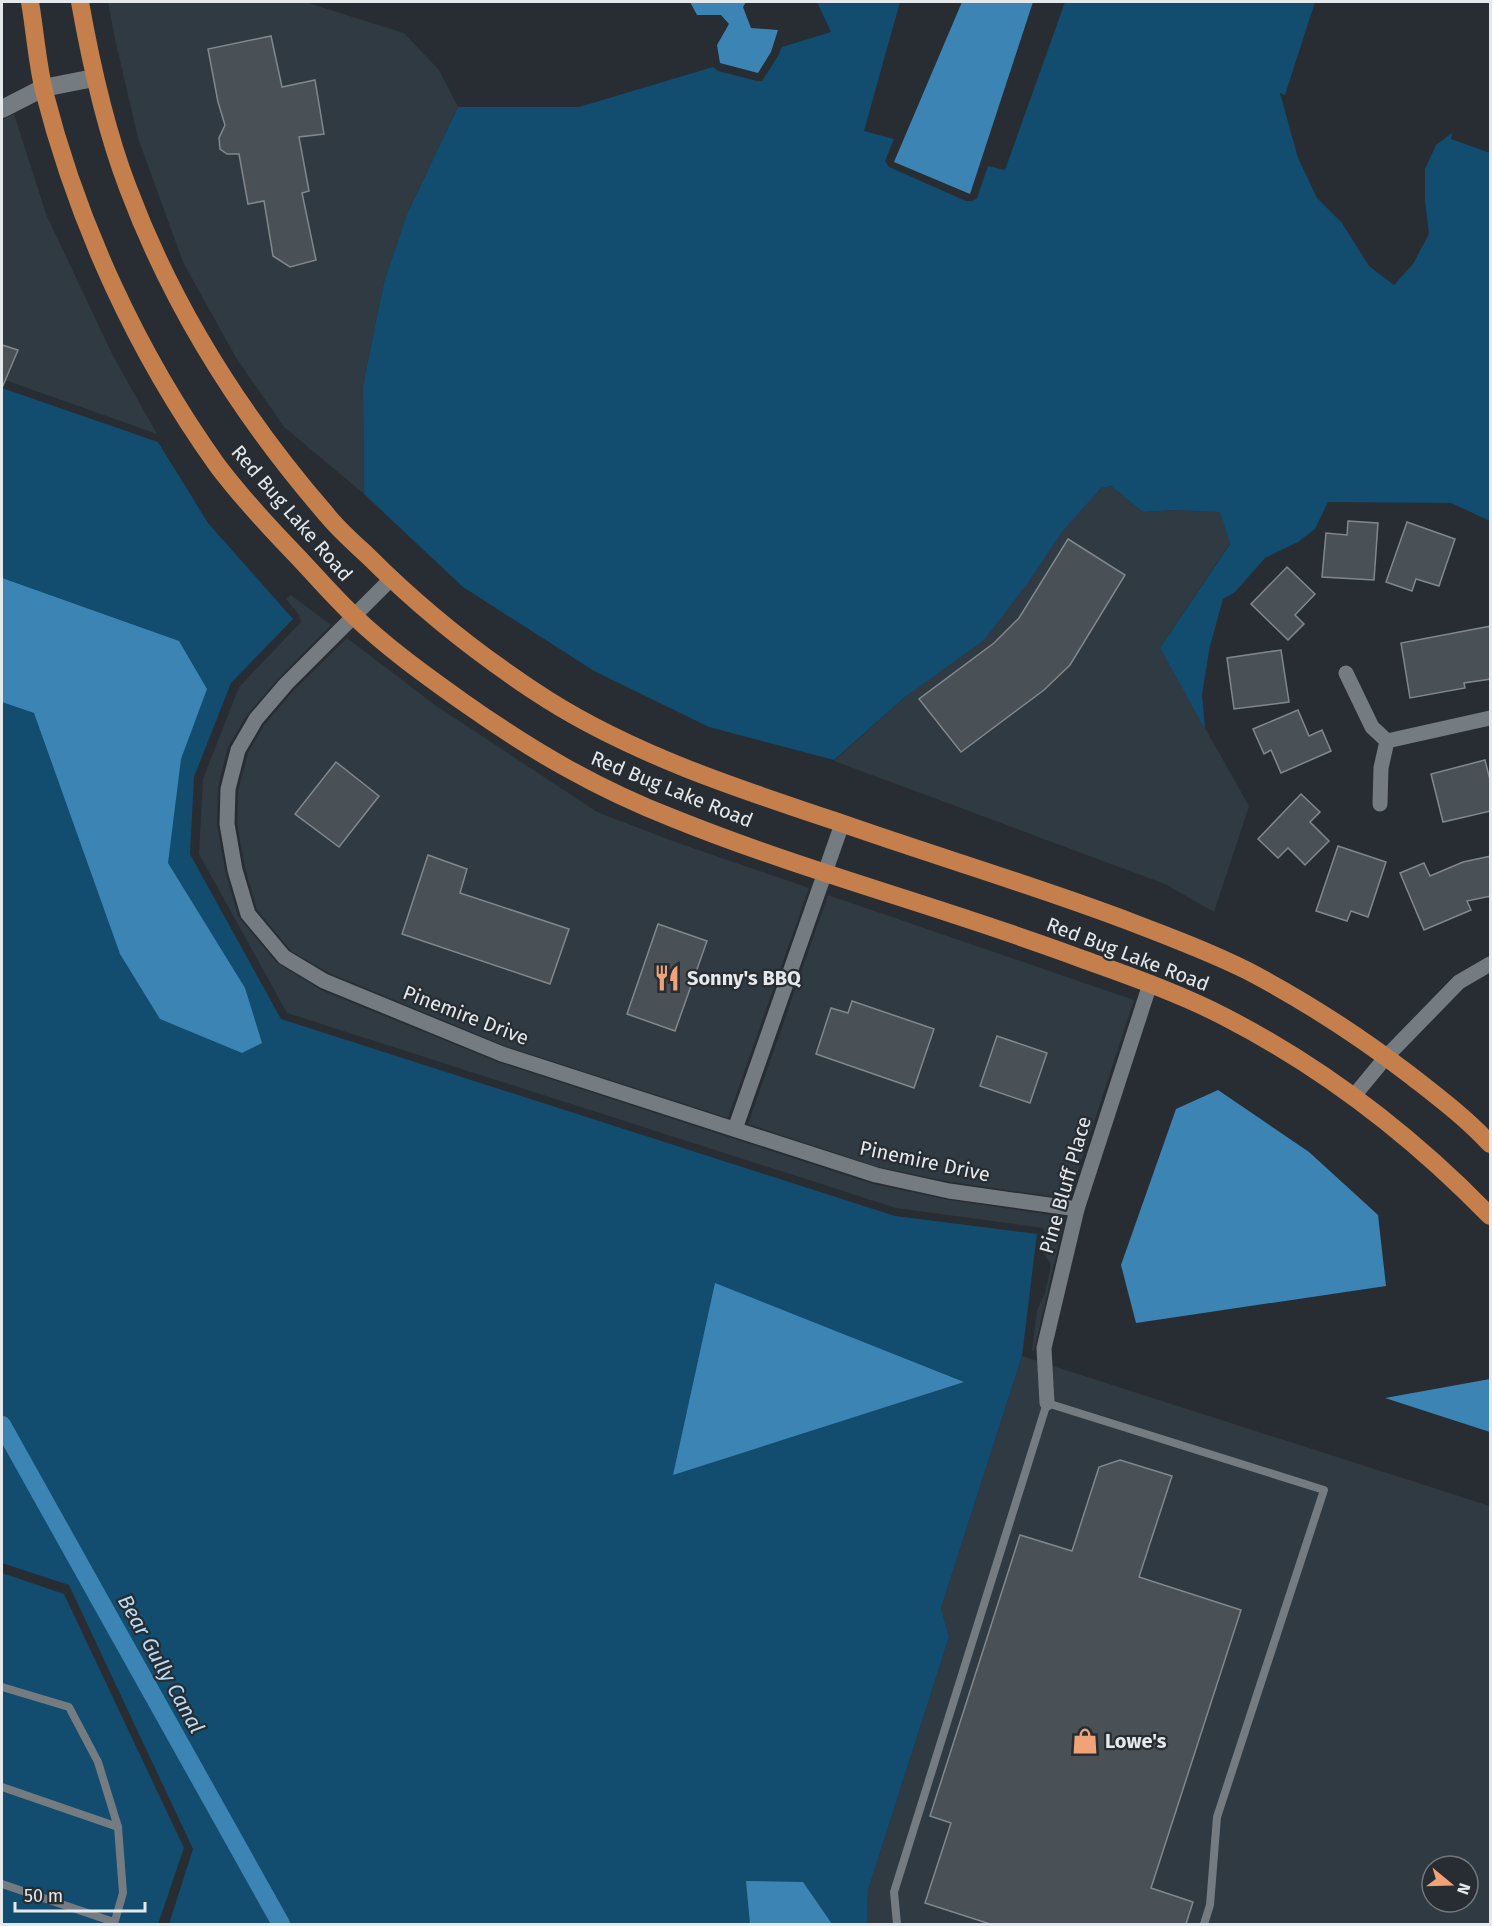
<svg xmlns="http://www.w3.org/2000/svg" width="1492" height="1926" viewBox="0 0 1492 1926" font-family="'Fira Sans',sans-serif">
<rect width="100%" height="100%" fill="#272d32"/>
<g fill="#2f3a42" fill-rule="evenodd">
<path d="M108,2H305L404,33L439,70L458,107L407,214L384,282L363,385L364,494L284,427L235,356L183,262L138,138L115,39Z"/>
<path d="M14,114L46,214L113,356L157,434L2,379V120Z"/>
<path d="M1111,486L1143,512L1174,510L1220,511L1230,543L1160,648L1249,806L1214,912L1165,884L834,761L905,697L1101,488Z"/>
<path d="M291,595L331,625L279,678L247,715L228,747L218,788L217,825L225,870L238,916L276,962L321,990L498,1062L873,1184L949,1200L1065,1217L1034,1351H1032L1037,1310L1045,1293L1051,1265L1044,1253L1046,1235L1043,1228L896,1208L287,1013L199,854L203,779L239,687L301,622L299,615L286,599Z"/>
<path d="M347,638L435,705L597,812L678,843L809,888L728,1118L505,1046L329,973L291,951L257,910L245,868L237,824L238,791L248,753L264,725L294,690Z"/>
<path d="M828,895L1134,1000L1069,1199L951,1182L878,1167L748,1124Z"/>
<path d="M1022,1356L1490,1506V1924H867L868,1890L949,1637L941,1608ZM1432,1866H1468V1902H1432Z"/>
</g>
<g fill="#124c6f">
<path d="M817,2H900L864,131L894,139L885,161L889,167L966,201H972L977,198L988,166L1005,170L1065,2H1315L1285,95L1280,93L1298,158L1317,198L1342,223L1369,266L1394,285L1413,264L1429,234L1425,201V169L1436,145L1452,133L1451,139L1490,153V521L1451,503L1328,502L1315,529L1298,542L1265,558L1235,592L1223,599L1210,646L1202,694L1205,729L1160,648L1230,544L1220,512L1174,510L1143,512L1111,486L1101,488L1061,533L1027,584L984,640L905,697L834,760L709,727L594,671L463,587L364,494L363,385L384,282L407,214L458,107H579L713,67L718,71L757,81H762L778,56L782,47L831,32Z"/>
<path d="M2,388L158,442L208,523L293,619L231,683L194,777L190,854L281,1019L895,1216L1037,1234L1022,1356L941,1608L949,1637L868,1890L867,1924H169L193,1849L69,1585L2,1563Z"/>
<path d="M2,1573L64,1594L184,1848L158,1924H2Z"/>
</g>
<g fill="#3c84b4">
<path d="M690,2H746L743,7L751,28L778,30L771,52L758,73L720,63L717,45L729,24L721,15H697Z"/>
<path d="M962,2H1033L970,194L894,162Z"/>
<path d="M2,578L179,641L207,689L181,759L168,863L245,988L262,1043L242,1053L160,1019L120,954L34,713L2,702Z"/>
<path d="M1218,1090L1309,1152L1378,1215L1386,1286L1136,1323L1121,1265L1176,1109Z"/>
<path d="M715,1283L964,1382L673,1475Z"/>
<path d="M1490,1379V1432L1385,1398Z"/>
<path d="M746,1881L803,1882L832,1924H750Z"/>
</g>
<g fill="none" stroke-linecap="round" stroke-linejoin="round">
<path stroke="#3c84b4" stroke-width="18" d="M2,1425L281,1924"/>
</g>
<g fill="#4a5156" stroke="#80888d" stroke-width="1.5">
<path d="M271,36L282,87L315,80L324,134L299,137L309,191L302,193L316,260L290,267L273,256L264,201L248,204L239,154H227L220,149L219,138L225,125L218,102L208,49Z"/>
<path d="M2,345L18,350L2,388Z"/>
<path d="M1348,521L1378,523L1374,580L1322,577L1326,533L1347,535Z"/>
<path d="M1407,522L1455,539L1439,586L1416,579L1412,591L1386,582Z"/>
<path d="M1068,539L1125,575L1070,665L1044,690L961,752L919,699L994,643L1019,618Z"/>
<path d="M1287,567L1315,594L1295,615L1304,624L1288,640L1251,604Z"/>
<path d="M1491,626V679L1464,683L1465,688L1410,698L1401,643Z"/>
<path d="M1281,650L1289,702L1234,709L1227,658Z"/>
<path d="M1298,710L1309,736L1322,730L1331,751L1281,773L1271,750L1264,754L1253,729Z"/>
<path d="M1485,760L1491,784V811L1443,822L1431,774Z"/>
<path d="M336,762L379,796L339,847L295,814Z"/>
<path d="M1301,794L1320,812L1310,822L1329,841L1305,865L1288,848L1278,858L1258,839Z"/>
<path d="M1338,846L1386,862L1368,917L1351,911L1347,921L1316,911Z"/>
<path d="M428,855L467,869L460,893L569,929L550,984L402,934Z"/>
<path d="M1491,856V896L1467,901L1471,910L1424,930L1400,873L1424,863L1430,876L1463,862Z"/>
<path d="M658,924L707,941L675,1031L627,1014Z"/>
<path d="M852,1001L934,1029L914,1088L816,1054L831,1008L848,1013Z"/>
<path d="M997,1036L1047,1053L1030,1103L980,1086Z"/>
<path d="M1120,1460L1172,1476L1139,1577L1241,1610L1151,1888L1193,1902L1186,1924H990L925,1903L951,1823L930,1816L1020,1535L1072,1551L1099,1467Z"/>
</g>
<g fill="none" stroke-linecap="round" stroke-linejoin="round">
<g stroke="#747b81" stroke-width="8">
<path d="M2,1687L69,1707L98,1762L118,1827L123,1893L114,1924"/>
<path d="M2,1787L118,1827"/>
<path d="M2,1884L114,1922"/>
<path d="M897,1924L894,1892L1047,1403L1324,1490L1217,1817L1210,1905L1204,1924"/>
</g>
<g stroke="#747b81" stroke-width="15">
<path d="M391,579L286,684L256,719L238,750L228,789L227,824L235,870L248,914L284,957L324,981L502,1054L876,1175L949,1191L1077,1209"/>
<path d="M1346,673L1372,727L1387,741L1490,718"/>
<path d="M1380,804L1381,768L1387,741"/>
<path d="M1353,1097L1386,1057L1459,982L1490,964"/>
<path d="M735,1129L842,824"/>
<path d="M1047,1403L1044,1348L1077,1209L1150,984"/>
</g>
<path stroke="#747b81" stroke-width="18" d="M2,109L43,88L94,78"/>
<g stroke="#c47f4c" stroke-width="18">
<path d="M30,2C35,31 37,62 44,91C78,224 137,353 217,465C241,497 269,527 297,556C315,575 333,596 353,615C386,647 425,675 463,702C531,750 597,789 675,819C809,873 950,909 1085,960C1132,977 1181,994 1225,1017C1324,1068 1413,1137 1490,1216"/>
<path d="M80,2C91,64 105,128 128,188C173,308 243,418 327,515C339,530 354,543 368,556C422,610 484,659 548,700C637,756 742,790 841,823C935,856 1030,884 1123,919C1165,935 1208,951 1248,971C1305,1001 1359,1036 1410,1075C1438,1097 1466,1118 1490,1144"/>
</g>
</g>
<defs>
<g id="restaurant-bare" transform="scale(2.07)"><path d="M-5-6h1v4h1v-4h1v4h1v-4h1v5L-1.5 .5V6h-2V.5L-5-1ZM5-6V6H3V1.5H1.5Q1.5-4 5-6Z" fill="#efa376" stroke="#272d32" stroke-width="2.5" paint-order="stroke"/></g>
<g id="shop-bare" transform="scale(2.07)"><path d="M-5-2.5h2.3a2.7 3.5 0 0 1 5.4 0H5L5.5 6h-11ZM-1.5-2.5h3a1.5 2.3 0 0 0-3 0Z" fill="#efa376" stroke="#272d32" stroke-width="2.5" paint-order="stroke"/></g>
</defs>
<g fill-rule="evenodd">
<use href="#restaurant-bare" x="667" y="978"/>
<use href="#shop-bare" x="1085" y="1741"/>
</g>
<g text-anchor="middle" stroke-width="4.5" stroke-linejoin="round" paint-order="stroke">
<g font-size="20" fill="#e5e9ec" stroke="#272d32">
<text transform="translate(292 513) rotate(49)" y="7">Red Bug Lake Road</text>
<text transform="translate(672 789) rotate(22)" y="7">Red Bug Lake Road</text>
<text transform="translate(1128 954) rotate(21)" y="7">Red Bug Lake Road</text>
<text transform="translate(466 1015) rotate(21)" y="7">Pinemire Drive</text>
<text transform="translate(925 1161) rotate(12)" y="7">Pinemire Drive</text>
<text transform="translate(1065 1185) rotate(-74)" y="7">Pine Bluff Place</text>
</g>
<g font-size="20" font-weight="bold" fill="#e5e9ec" stroke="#272d32" text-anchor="start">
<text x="687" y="985">Sonny's BBQ</text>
<text x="1105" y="1748">Lowe's</text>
</g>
<g font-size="21" font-style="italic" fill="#b9ddf7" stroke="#272d32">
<text transform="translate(161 1664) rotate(61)" y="7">Bear Gully Canal</text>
</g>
</g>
<rect width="1492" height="1926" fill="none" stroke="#e5e9ec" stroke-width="6"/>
<g transform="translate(1450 1884) rotate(109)"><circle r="28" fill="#272d32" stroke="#73787c" stroke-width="1.5"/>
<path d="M0-4.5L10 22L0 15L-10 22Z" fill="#efa376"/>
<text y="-9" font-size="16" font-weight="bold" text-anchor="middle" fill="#e5e9ec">N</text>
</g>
<path d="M15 1902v9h130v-9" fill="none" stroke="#e5e9ec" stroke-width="3"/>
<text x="24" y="1902" font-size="18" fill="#e5e9ec" stroke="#272d32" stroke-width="4.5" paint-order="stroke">50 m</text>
</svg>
